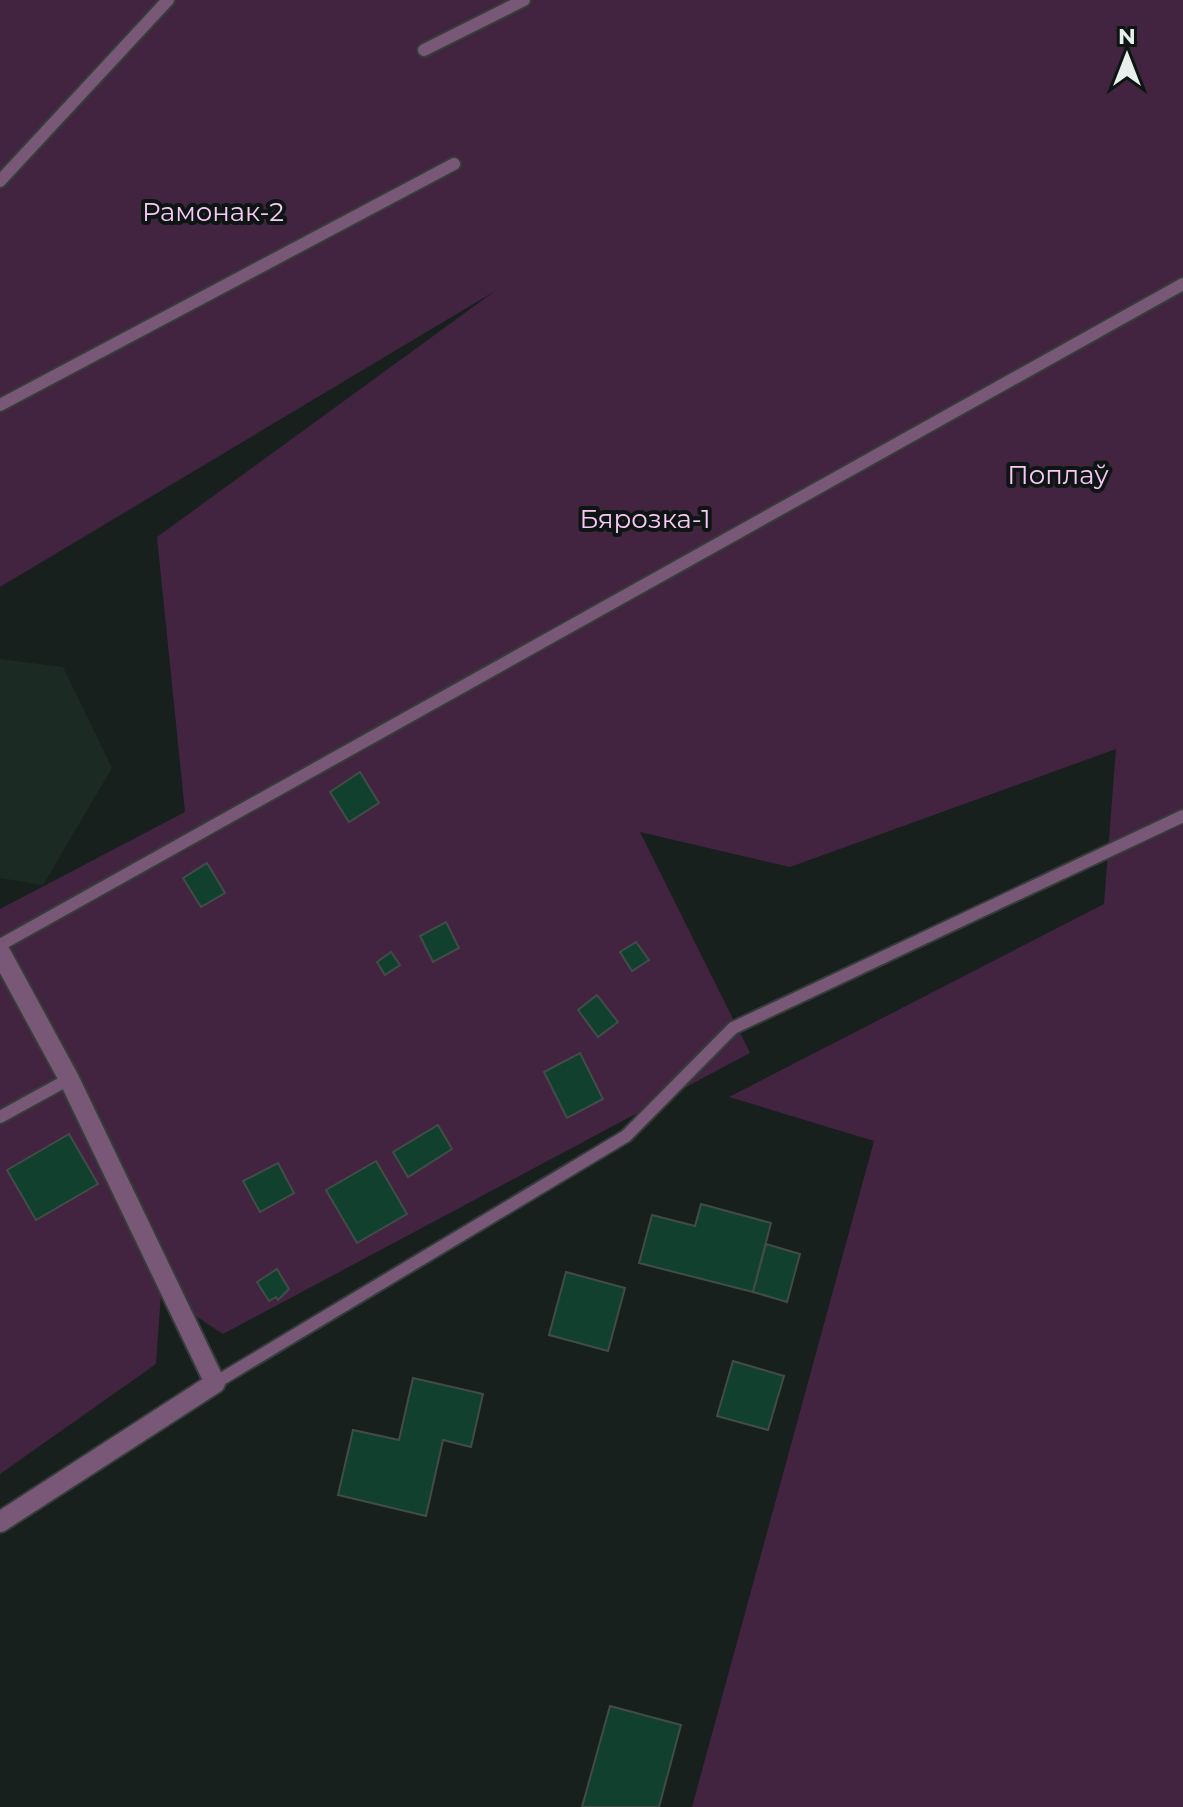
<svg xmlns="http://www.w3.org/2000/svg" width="1183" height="1807" viewBox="0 0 1183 1807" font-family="Montserrat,sans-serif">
<rect width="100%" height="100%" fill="#17201c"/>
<path fill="#1b2b24" d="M0,659L63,667L112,768L43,885L0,878Z"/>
<path fill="#422441" d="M0,0H1183V1807H692L874,1141L729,1097L1104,904L1116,749L790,867L640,832L750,1053L223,1334L161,1293L156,1364L0,1474V909L185,812L157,537L495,291L0,587Z"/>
<g fill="#11402f" stroke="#424c47" stroke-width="2">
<path d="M360,772L379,803L349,822L330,792Z"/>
<path d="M207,863L225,893L201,907L183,878Z"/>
<path d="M446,922L459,948L433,962L420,936Z"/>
<path d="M636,942L649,960L632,971L620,952Z"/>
<path d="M391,952L400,965L385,975L377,962Z"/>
<path d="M597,995L618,1022L598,1037L578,1010Z"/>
<path d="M580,1053L603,1099L567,1118L544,1072Z"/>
<path d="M438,1125L452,1149L408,1177L393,1152Z"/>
<path d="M69,1134L98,1184L36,1220L7,1170Z"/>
<path d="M376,1161L407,1214L357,1243L326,1190Z"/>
<path d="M278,1163L294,1193L260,1212L243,1181Z"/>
<path d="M701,1204L771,1223L753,1292L639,1263L652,1215L695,1226Z"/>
<path d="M766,1244L800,1254L787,1302L753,1292Z"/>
<path d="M277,1269L289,1289L278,1300L276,1297L269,1301L257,1282Z"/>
<path d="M566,1272L625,1288L608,1351L549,1335Z"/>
<path d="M733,1361L784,1376L768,1430L717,1416Z"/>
<path d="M413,1378L483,1394L471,1447L443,1440L426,1516L338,1495L353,1430L399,1440Z"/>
<path d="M610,1706L681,1725L659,1807H582Z"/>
</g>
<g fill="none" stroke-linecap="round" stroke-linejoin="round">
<g stroke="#343d39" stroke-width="16">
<g id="service">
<path d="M424,50L524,0"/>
<path d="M0,181L168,0"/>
<path d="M0,405L454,164"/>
<path d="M0,945L1183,284"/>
<path d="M0,1117L69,1079"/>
<path d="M215,1383L626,1136L733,1028L1183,816"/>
</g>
</g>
<g stroke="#343d39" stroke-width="24">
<path id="minor" d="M0,952L69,1079L215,1383L0,1522"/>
</g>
<use href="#service" stroke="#785876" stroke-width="12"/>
<use href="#minor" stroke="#785876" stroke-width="20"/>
</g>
<g text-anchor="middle" stroke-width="8" stroke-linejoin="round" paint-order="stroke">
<g font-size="26" fill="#fac8f8" stroke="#0e1613">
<text x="213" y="221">Рамонак-2</text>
<text x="1058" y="484">Поплаў</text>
<text x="645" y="528">Бярозка-1</text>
</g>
</g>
<g transform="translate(1127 56)" stroke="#0e1613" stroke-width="6" paint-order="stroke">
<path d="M0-6L14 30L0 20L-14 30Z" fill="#e9efec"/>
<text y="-12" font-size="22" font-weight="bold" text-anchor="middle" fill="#e9efec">N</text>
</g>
</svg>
